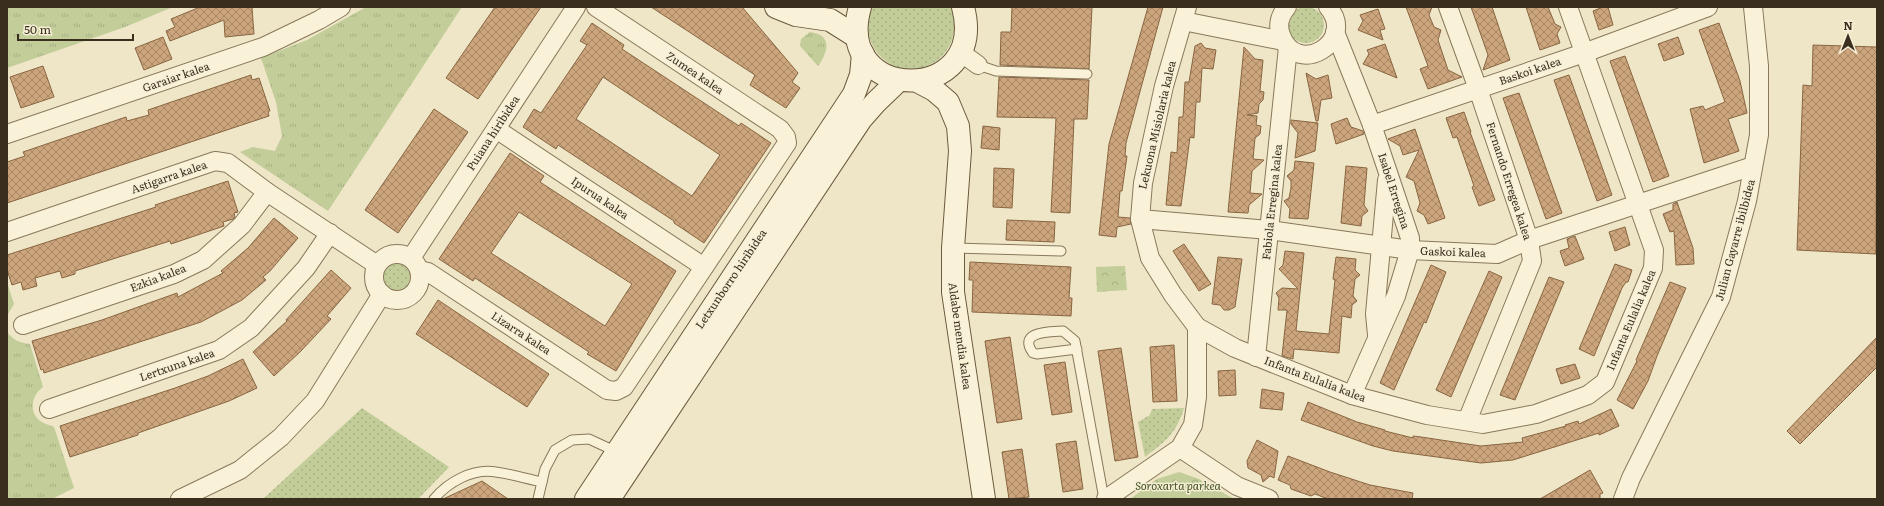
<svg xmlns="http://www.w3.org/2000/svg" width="1884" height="506" viewBox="0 0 1884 506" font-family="Literata,serif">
<defs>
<pattern id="grass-tufts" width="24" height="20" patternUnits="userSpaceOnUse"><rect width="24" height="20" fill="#c2cd99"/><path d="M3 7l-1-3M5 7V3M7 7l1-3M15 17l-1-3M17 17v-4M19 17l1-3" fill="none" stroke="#a7b083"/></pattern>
<pattern id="park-crowns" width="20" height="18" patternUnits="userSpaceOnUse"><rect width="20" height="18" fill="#c2cd99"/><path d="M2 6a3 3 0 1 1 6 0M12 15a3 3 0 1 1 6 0" fill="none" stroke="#a7b083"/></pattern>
<pattern id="garden-dots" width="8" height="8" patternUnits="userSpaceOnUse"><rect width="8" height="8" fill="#c2cd99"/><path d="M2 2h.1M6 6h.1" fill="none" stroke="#a7b083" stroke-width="1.8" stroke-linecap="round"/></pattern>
<pattern id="building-cross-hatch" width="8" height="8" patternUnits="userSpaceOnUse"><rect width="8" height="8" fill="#cca57c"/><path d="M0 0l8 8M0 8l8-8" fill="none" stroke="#a78765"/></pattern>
</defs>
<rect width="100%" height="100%" fill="#eee6c6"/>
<g fill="url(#grass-tufts)">
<path d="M7,7H173L125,27L7,68Z"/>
<path d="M366,7H462L328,211L240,152L253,147L275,151L282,136L276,102L261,58L307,40Z"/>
<path d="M810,32C833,35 828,52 818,66L800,46L801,39Z"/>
<path d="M7,282L14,304L7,316Z"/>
<path d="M7,332C13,340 20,343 30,344L43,387C33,394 29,408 37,418C41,423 49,425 54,427L74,488L52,499H7Z"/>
</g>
<g fill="url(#park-crowns)">
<path d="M1125,266L1127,290L1097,292L1096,267Z"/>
<path d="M1179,472L1199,479L1234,499H1130L1157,479Z"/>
</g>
<g fill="url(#garden-dots)">
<path d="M872,7H951C970,59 904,94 874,48C866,35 867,21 872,7Z"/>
<circle cx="1306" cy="25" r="18"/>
<circle cx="397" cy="277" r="14"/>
<path d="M362,408L449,467L418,499H263Z"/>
<path d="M1184,408C1176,434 1166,441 1145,457L1138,422L1150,415L1152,409Z"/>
</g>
<g fill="url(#building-cross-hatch)" stroke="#896541" fill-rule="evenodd">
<path d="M200,7H254L252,8L254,34L225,37L224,20L170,41L166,31L175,27L171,19Z"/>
<path d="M495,7H541L478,99L446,78Z"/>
<path d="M651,7H742L798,73L792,82L800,88L786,108L750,85L755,75Z"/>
<path d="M1012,7H1092L1089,69L1000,65L1001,32H1011Z"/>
<path d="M1148,7H1163L1126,143L1125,156H1127L1122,191H1120L1118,217L1130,218L1131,224L1117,227L1116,237L1099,235L1109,144Z"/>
<path d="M1406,7H1432L1429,15L1434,27L1441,30L1438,40L1448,70L1462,77L1428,89L1420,69L1428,66Z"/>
<path d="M1471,7H1492L1510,60L1483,70L1488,55Z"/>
<path d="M1526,7H1548L1555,24L1561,27L1557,34L1560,43L1540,50Z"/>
<path d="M1603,7H1608L1613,25L1599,30L1593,11Z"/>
<path d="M1378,9L1385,29L1380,30L1383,40L1358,30L1363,21L1360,15Z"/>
<path d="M592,23L624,45L622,49L739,126L741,123L771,143L704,243L674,223V221L558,145L556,149L523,127L534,109L541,113L587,45L580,41ZM603,77L720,155L692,196L576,119Z"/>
<path d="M1719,23L1740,81L1747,113L1728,119L1739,151L1704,163L1690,109L1703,106L1705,110L1725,102L1699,30Z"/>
<path d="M163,37L172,59L144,70L135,48Z"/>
<path d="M1678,37L1684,54L1664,61L1658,44Z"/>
<path d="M1201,43L1205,48L1216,50L1213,69L1202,68L1200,102H1196L1194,138L1190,137L1181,206L1166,205L1171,152L1177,153L1179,117H1183L1185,82H1189L1195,46Z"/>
<path d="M1385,44L1397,78L1363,64L1369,54L1367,50Z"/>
<path d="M1813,45L1877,47L1876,254L1797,250L1803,85L1812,86Z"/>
<path d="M1244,47L1255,59L1263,60L1260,91L1264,92L1263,100L1259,104L1258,113L1247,115L1257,116L1256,125L1261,126L1260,134L1255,138L1253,159L1264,160L1252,171L1250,193L1262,194L1249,205L1248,213L1228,212Z"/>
<path d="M1625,56L1669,176L1653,182L1610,61Z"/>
<path d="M43,66L54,97L21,108L10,77Z"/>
<path d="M1306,73L1316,79L1328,75L1332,98L1321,100L1318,121H1316Z"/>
<path d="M251,75L252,80L259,78L270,111H268L269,116L7,203V162L25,156L23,152L126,117L127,121L149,115L148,110Z"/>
<path d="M1569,75L1612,195L1597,201L1554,80Z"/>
<path d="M999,77L1089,80L1087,119H1074L1070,213L1051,212L1056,118L997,117Z"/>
<path d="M1519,93L1562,213L1546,219L1503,98Z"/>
<path d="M434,109L468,132L398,233L365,210Z"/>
<path d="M1464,112L1471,132H1470L1495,200L1479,206L1472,187L1474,186L1457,137L1453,138L1446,118Z"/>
<path d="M1347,118L1351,127L1363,131L1364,134L1336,144L1331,124Z"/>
<path d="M1291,120L1318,123L1315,151L1295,158L1298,133L1291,124Z"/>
<path d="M983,126L1000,128L999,150L981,148Z"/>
<path d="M1415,129L1445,218L1428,224L1424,215L1417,211L1420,203L1414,181L1406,177L1419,150L1403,155L1400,146L1388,139Z"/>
<path d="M510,153L544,176L540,182L676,271L616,371L587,354L589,352L475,278L473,281L439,259ZM519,212L632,284L605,326L491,253Z"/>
<path d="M1295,161L1314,163L1308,219L1289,218L1290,209L1284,201L1289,198L1291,188V181L1287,176L1294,170Z"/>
<path d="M1346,166L1367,168L1364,205L1368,211L1362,216L1361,226L1341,223Z"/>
<path d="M994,168L1014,169L1012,208L993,207Z"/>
<path d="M228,181L238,212L234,213L235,217L233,219L223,222L224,226L171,244L170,241L119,257L75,271V274L62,278L60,271L35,278L37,286L23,290L21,282L12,285L7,270V255L156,207L155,205Z"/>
<path d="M1677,202L1693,248L1694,264L1676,265L1674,231L1670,232L1663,214L1673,210V204Z"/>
<path d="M274,218L298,238L270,271L263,277L266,280L242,300L201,322L44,373L43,369L41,370L32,341L102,320L177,293L178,297L223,273L221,271L248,248Z"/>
<path d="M1007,220L1055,222L1054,242L1006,240Z"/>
<path d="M1625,227L1630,245L1615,251L1609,232Z"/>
<path d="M1575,236L1584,259L1565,266L1560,251L1569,248L1567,239Z"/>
<path d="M1184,244L1211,284L1199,291L1173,251Z"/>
<path d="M1285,251L1304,253L1296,331L1329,334L1335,280L1333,279L1336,257L1356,259L1355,270L1360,275L1355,279L1353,296L1357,301L1352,305L1351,318L1342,316L1339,353L1294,349L1293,359L1282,356L1287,310H1278L1279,298L1276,293L1282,288L1298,289L1279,269L1283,265Z"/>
<path d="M1218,257L1242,259L1235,307L1229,310H1224L1220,305L1212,304Z"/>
<path d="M970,262L1071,267L1069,298H1072L1071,316L972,312L973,280H969Z"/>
<path d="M1615,264L1632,270L1628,282H1626L1622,288L1594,356L1579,349Z"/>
<path d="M1431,265L1446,272L1426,323L1424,322L1394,390L1380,383Z"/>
<path d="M331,270L351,288L327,316L331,319L300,352L274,376L253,352L287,321L286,320Z"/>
<path d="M1489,271L1502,277L1451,397L1436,390Z"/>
<path d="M1549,277L1564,282L1515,400L1500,395Z"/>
<path d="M1670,282L1686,288L1657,356L1648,381L1633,409L1617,400L1637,361L1636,360Z"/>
<path d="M438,300L549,374L527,407L416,334Z"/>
<path d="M1010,337L1022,419L997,423L985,341Z"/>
<path d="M1877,337V367L1800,444L1787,431Z"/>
<path d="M1174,345L1177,401L1153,402L1150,347Z"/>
<path d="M1121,348L1138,457L1115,461L1098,351Z"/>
<path d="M243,359L257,388L229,401L138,433V435L70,457L60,426L175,388L208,376Z"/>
<path d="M1065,362L1072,412L1052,415L1044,365Z"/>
<path d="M1575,364L1580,378L1561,384L1556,369Z"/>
<path d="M1235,370L1236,395L1219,396L1218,371Z"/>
<path d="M1262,389L1284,393L1282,410L1260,408Z"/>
<path d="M1308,402L1357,422L1385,430V431L1413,438V436L1421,437L1481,446L1523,442L1522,438L1566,426L1565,425L1578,421L1579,424L1611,409L1619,426L1599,435V433L1513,460L1481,463L1393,451L1373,446L1301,420Z"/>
<path d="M1257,440L1278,451L1274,478L1270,476L1263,482L1261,475L1248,468L1247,461Z"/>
<path d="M1076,441L1083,489L1063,492L1056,444Z"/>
<path d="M1022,449L1029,497L1009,499L1002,452Z"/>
<path d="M1288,456L1330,472L1370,485L1413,493L1412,499H1328L1315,494L1311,496L1291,489L1290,485L1278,480Z"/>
<path d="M1590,470L1603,493L1600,494V499H1540Z"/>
<path d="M482,481L508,499H443Z"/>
</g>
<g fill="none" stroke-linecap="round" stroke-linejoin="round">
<g stroke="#89785b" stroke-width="11">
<g id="lane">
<path d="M978,65L996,71L1087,74"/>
<path d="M953,248L1061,251"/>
<path d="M1077,349L1037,354L1033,353C1017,331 1050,332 1063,331L1075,341L1104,499"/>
<path d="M434,499C448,482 473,468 496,472C511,474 527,479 542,482"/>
<path d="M538,499L545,469L555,450L572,440L589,439L617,452"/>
</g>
</g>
<g stroke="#89785b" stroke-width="20">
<g id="street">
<path d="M1287,7C1280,15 1277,25 1281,35C1296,78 1358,42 1328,7"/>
<path d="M1448,7L1478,89L1529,240L1532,261L1467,421"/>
<path d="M1183,21L1283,41"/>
<path d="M1335,32L1372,125L1410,238V250L1396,296L1352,395"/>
<path d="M960,52L978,65"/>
<path d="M1372,125L1584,53L1708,7"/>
<path d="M496,129L704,267"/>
<path d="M7,134L263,47L319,20L341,7"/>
<path d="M1140,219L1269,230L1410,250L1497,254L1529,240L1753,166"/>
<path d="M7,232L215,161L228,163L267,192L377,265"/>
<circle cx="397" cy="277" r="23"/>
<path d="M411,258L576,7"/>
<path d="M419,270L428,272L607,390L616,391L624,387L787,143L786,137L780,129L596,7"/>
<path d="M23,325L174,274L203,260L242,225L267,192"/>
<path d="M1197,327L1235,348L1352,395L1427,415L1483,424L1536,414L1588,395L1605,382L1653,268L1654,250L1568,7"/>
<path d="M1377,335L1375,314L1387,180"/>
<path d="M1256,357L1288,47"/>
<path d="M49,409L219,350L251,328L306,268L330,233"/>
<path d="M1180,448L1237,486L1269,499"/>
<path d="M180,499L240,470L281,437L315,401L382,294"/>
<path d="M1106,499L1180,448L1193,425L1197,397V327L1173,295L1150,258L1140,219L1143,183L1164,86L1187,7"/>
<path d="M1623,499L1631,478L1721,297L1747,201L1759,135V66L1753,7"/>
</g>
</g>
<g stroke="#6b593e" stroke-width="24">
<g id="secondary">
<path d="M776,7L796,15L830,20L857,37"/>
<path d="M860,7C832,105 989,105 963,7"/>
<path d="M917,81L934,90L948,102L958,126L960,151L953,248V292L984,499"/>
<path d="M586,499L854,94L861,75L863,54"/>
<path d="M609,499L861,119L876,102L899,80"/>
</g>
</g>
<use href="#lane" stroke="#f9f2d9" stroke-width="9"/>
<use href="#street" stroke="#f9f2d9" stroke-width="18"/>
<use href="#secondary" stroke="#f9f2d9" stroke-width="22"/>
</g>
<g text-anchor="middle" stroke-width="3" stroke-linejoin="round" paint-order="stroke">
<g font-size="11" fill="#3a2f1f" stroke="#f6efd5">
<text transform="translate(1530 71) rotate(-19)" y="4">Baskoi kalea</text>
<text transform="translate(695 73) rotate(34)" y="4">Zumea kalea</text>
<text transform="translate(176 77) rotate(-19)" y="4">Garaiar kalea</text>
<text transform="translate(1157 125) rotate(-77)" y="4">Lekuona Misiolaria kalea</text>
<text transform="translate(493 133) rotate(-57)" y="4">Puiana hiribidea</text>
<text transform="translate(169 177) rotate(-19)" y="4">Astigarra kalea</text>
<text transform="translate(1509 181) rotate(72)" y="4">Fernando Erregea kalea</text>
<text transform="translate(1394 191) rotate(72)" y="4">Isabel Erregina</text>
<text transform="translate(600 198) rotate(34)" y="4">Ipurua kalea</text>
<text transform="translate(1272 202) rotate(-84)" y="4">Fabiola Erregina kalea</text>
<text transform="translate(1735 240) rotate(-75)" y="4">Julian Gayarre ibilbidea</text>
<text transform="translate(1453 252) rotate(2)" y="4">Gaskoi kalea</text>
<text transform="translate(158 278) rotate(-21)" y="4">Ezkia kalea</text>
<text transform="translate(731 279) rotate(-56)" y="4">Letxunborro hiribidea</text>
<text transform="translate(1631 320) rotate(-67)" y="4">Infanta Eulalia kalea</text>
<text transform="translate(521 333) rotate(33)" y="4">Lizarra kalea</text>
<text transform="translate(960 336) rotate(82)" y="4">Aldabe mendia kalea</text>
<text transform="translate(177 365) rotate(-19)" y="4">Lertxuna kalea</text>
<text transform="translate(1315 379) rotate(21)" y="4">Infanta Eulalia kalea</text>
</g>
<g font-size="11" font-style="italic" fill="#455626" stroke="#f6efd5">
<text x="1178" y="490">Soroxarta parkea</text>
</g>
</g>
<rect width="1884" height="506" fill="none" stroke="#3a2f1f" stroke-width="16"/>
<g transform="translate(1848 36)" stroke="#f6efd5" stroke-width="3" paint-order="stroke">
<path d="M0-3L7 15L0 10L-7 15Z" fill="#3a2f1f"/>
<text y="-6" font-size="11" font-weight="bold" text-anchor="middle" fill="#3a2f1f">N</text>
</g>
<path d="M18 34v6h115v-6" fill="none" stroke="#3a2f1f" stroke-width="2"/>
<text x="24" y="34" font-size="12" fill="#3a2f1f" stroke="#f6efd5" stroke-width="3" paint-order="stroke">50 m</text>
</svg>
